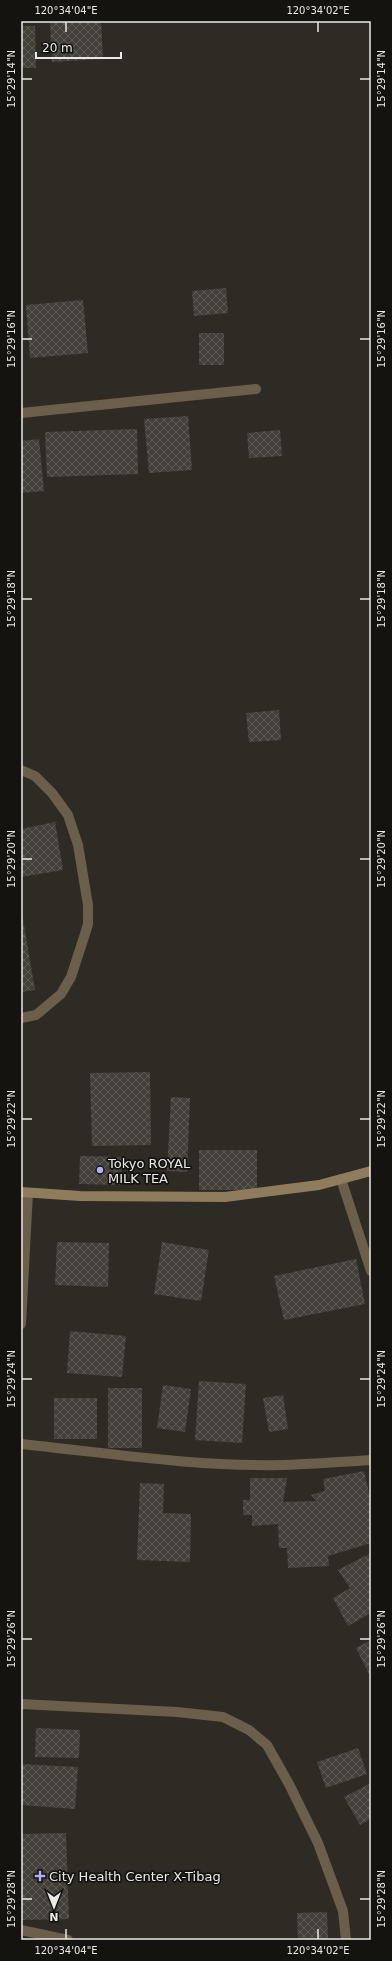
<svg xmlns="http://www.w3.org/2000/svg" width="392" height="1961" viewBox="0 0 392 1961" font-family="'DejaVu Sans',sans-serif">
<defs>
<pattern id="building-cross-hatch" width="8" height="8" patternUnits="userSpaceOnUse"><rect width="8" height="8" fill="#433f39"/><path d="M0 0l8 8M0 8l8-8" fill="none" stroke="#5e5b56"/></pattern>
</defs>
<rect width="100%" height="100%" fill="#2e2a24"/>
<g fill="url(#building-cross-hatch)">
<path d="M50,21H101L103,59L52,62Z"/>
<path d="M21,26H35L36,68H21Z"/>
<path d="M226,288L228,313L194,316L192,291Z"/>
<path d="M83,300L88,353L30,358L26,305Z"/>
<rect x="199" y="333" width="25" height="32"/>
<path d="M188,416L192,470L149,473L144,419Z"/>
<path d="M137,429L138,474L47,477L45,432Z"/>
<path d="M280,430L282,456L249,458L247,433Z"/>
<path d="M39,439L44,491L21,493V441Z"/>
<path d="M279,710L281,740L249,742L246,713Z"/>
<path d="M55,822L63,870L21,877V829Z"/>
<path d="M21,908L35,990L21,992Z"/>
<path d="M150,1072L151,1145L92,1146L90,1073Z"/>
<path d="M171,1097L190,1098L187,1172L167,1171Z"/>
<rect x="199" y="1150" width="58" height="40"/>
<path d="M80,1156L122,1157L121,1185L79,1184Z"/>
<path d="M57,1242L109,1243L108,1287L55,1285Z"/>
<path d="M162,1242L209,1250L201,1301L154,1294Z"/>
<path d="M356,1259L365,1304L284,1320L274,1276Z"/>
<path d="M70,1331L126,1336L122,1377L67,1373Z"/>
<path d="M199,1381L246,1384L242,1443L195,1440Z"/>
<path d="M163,1385L191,1389L185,1432L157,1428Z"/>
<rect x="108" y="1388" width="34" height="60"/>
<path d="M283,1395L288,1429L269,1432L263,1398Z"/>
<rect x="54" y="1398" width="43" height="41"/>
<path d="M364,1471L371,1502V1543L328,1556L329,1566L288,1568L287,1548H279L278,1524L252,1526V1515H243V1500H250V1478H287L283,1502L317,1501L311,1495L325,1491L323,1479Z"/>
<path d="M140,1483L164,1484L163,1513L191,1514L190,1562L137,1560Z"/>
<path d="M371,1553V1613L348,1626L333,1598L350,1588L338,1570Z"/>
<path d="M371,1640V1678L356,1648Z"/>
<path d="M36,1728L80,1730L79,1758L35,1757Z"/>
<path d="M358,1748L367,1774L326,1788L317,1762Z"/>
<path d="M21,1764L78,1767L75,1809L21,1805Z"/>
<path d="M371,1783V1819L360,1825L344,1797Z"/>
<path d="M66,1833L69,1919L21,1920V1834Z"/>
<path d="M327,1912L328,1940H298L297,1913Z"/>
</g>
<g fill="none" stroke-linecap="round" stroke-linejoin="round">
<g stroke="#6b5f4b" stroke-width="10">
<path d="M21,413L256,389"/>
<path d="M21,770L35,776L52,793L68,815L78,845L88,905V924L84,937L71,977L61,994L36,1015L21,1018"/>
</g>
<g stroke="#6b5f4b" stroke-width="10">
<path d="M341,1179L371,1271"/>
<path d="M21,1324L28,1193"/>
<path d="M21,1444C108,1453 196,1467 283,1465C313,1464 342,1462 371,1460"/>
<path d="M21,1704L177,1712L223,1717L249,1730L267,1745L289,1784L318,1843L343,1911L346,1940"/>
<path d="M21,1930L68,1940"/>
</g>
<path stroke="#8f7c5c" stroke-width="10" d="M21,1192L80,1196L225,1197L319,1185L371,1171"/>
</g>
<path fill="none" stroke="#ebe9e5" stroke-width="1.5" d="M66,22V32M318,22V32M22,79H32M360,79H370M22,339H32M360,339H370M22,599H32M360,599H370M22,859H32M360,859H370M22,1119H32M360,1119H370M22,1379H32M360,1379H370M22,1639H32M360,1639H370M22,1899H32M360,1899H370M66,1929V1939M318,1929V1939"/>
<g fill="#b5acf8" stroke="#141310" stroke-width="1.5">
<circle cx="100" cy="1170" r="4"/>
<path d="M38 1870h4v4h4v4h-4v4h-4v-4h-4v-4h4z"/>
</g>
<g text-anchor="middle" stroke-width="3.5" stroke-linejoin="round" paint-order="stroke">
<g font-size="13" fill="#ebe9e5" stroke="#141310" text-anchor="start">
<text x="108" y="1168">Tokyo ROYAL<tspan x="108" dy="15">MILK TEA</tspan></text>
<text x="49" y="1881">City Health Center X-Tibag</text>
</g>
</g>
<rect width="392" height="1961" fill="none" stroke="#141310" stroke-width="44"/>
<g transform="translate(54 1907) rotate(180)" stroke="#141310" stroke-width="3" paint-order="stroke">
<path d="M0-3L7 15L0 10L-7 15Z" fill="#ebe9e5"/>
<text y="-6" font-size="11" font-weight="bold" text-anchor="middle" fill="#ebe9e5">N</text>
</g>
<path d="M36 52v6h85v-6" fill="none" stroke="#ebe9e5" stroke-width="2"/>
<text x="42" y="52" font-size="12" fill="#ebe9e5" stroke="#141310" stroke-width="3" paint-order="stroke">20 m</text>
<rect x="22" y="22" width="348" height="1917" fill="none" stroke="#ebe9e5" stroke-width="1.5"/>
<g font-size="10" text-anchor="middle" fill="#ebe9e5">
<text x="66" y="14">120°34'04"E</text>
<text x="318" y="14">120°34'02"E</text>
<text transform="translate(381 79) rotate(-90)" y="4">15°29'14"N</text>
<text transform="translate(11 79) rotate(-90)" y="4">15°29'14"N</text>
<text transform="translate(11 339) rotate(-90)" y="4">15°29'16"N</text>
<text transform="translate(381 339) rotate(-90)" y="4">15°29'16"N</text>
<text transform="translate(11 599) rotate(-90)" y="4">15°29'18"N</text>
<text transform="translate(381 599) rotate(-90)" y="4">15°29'18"N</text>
<text transform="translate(381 859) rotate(-90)" y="4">15°29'20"N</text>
<text transform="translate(11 859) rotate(-90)" y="4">15°29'20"N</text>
<text transform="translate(381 1119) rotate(-90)" y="4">15°29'22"N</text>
<text transform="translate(11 1119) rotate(-90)" y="4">15°29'22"N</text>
<text transform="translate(381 1379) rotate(-90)" y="4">15°29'24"N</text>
<text transform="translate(11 1379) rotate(-90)" y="4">15°29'24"N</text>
<text transform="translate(381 1639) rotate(-90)" y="4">15°29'26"N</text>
<text transform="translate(11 1639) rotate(-90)" y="4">15°29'26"N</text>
<text transform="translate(381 1899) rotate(-90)" y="4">15°29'28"N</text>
<text transform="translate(11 1899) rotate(-90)" y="4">15°29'28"N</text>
<text x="66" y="1954">120°34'04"E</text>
<text x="318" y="1954">120°34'02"E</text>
</g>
</svg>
